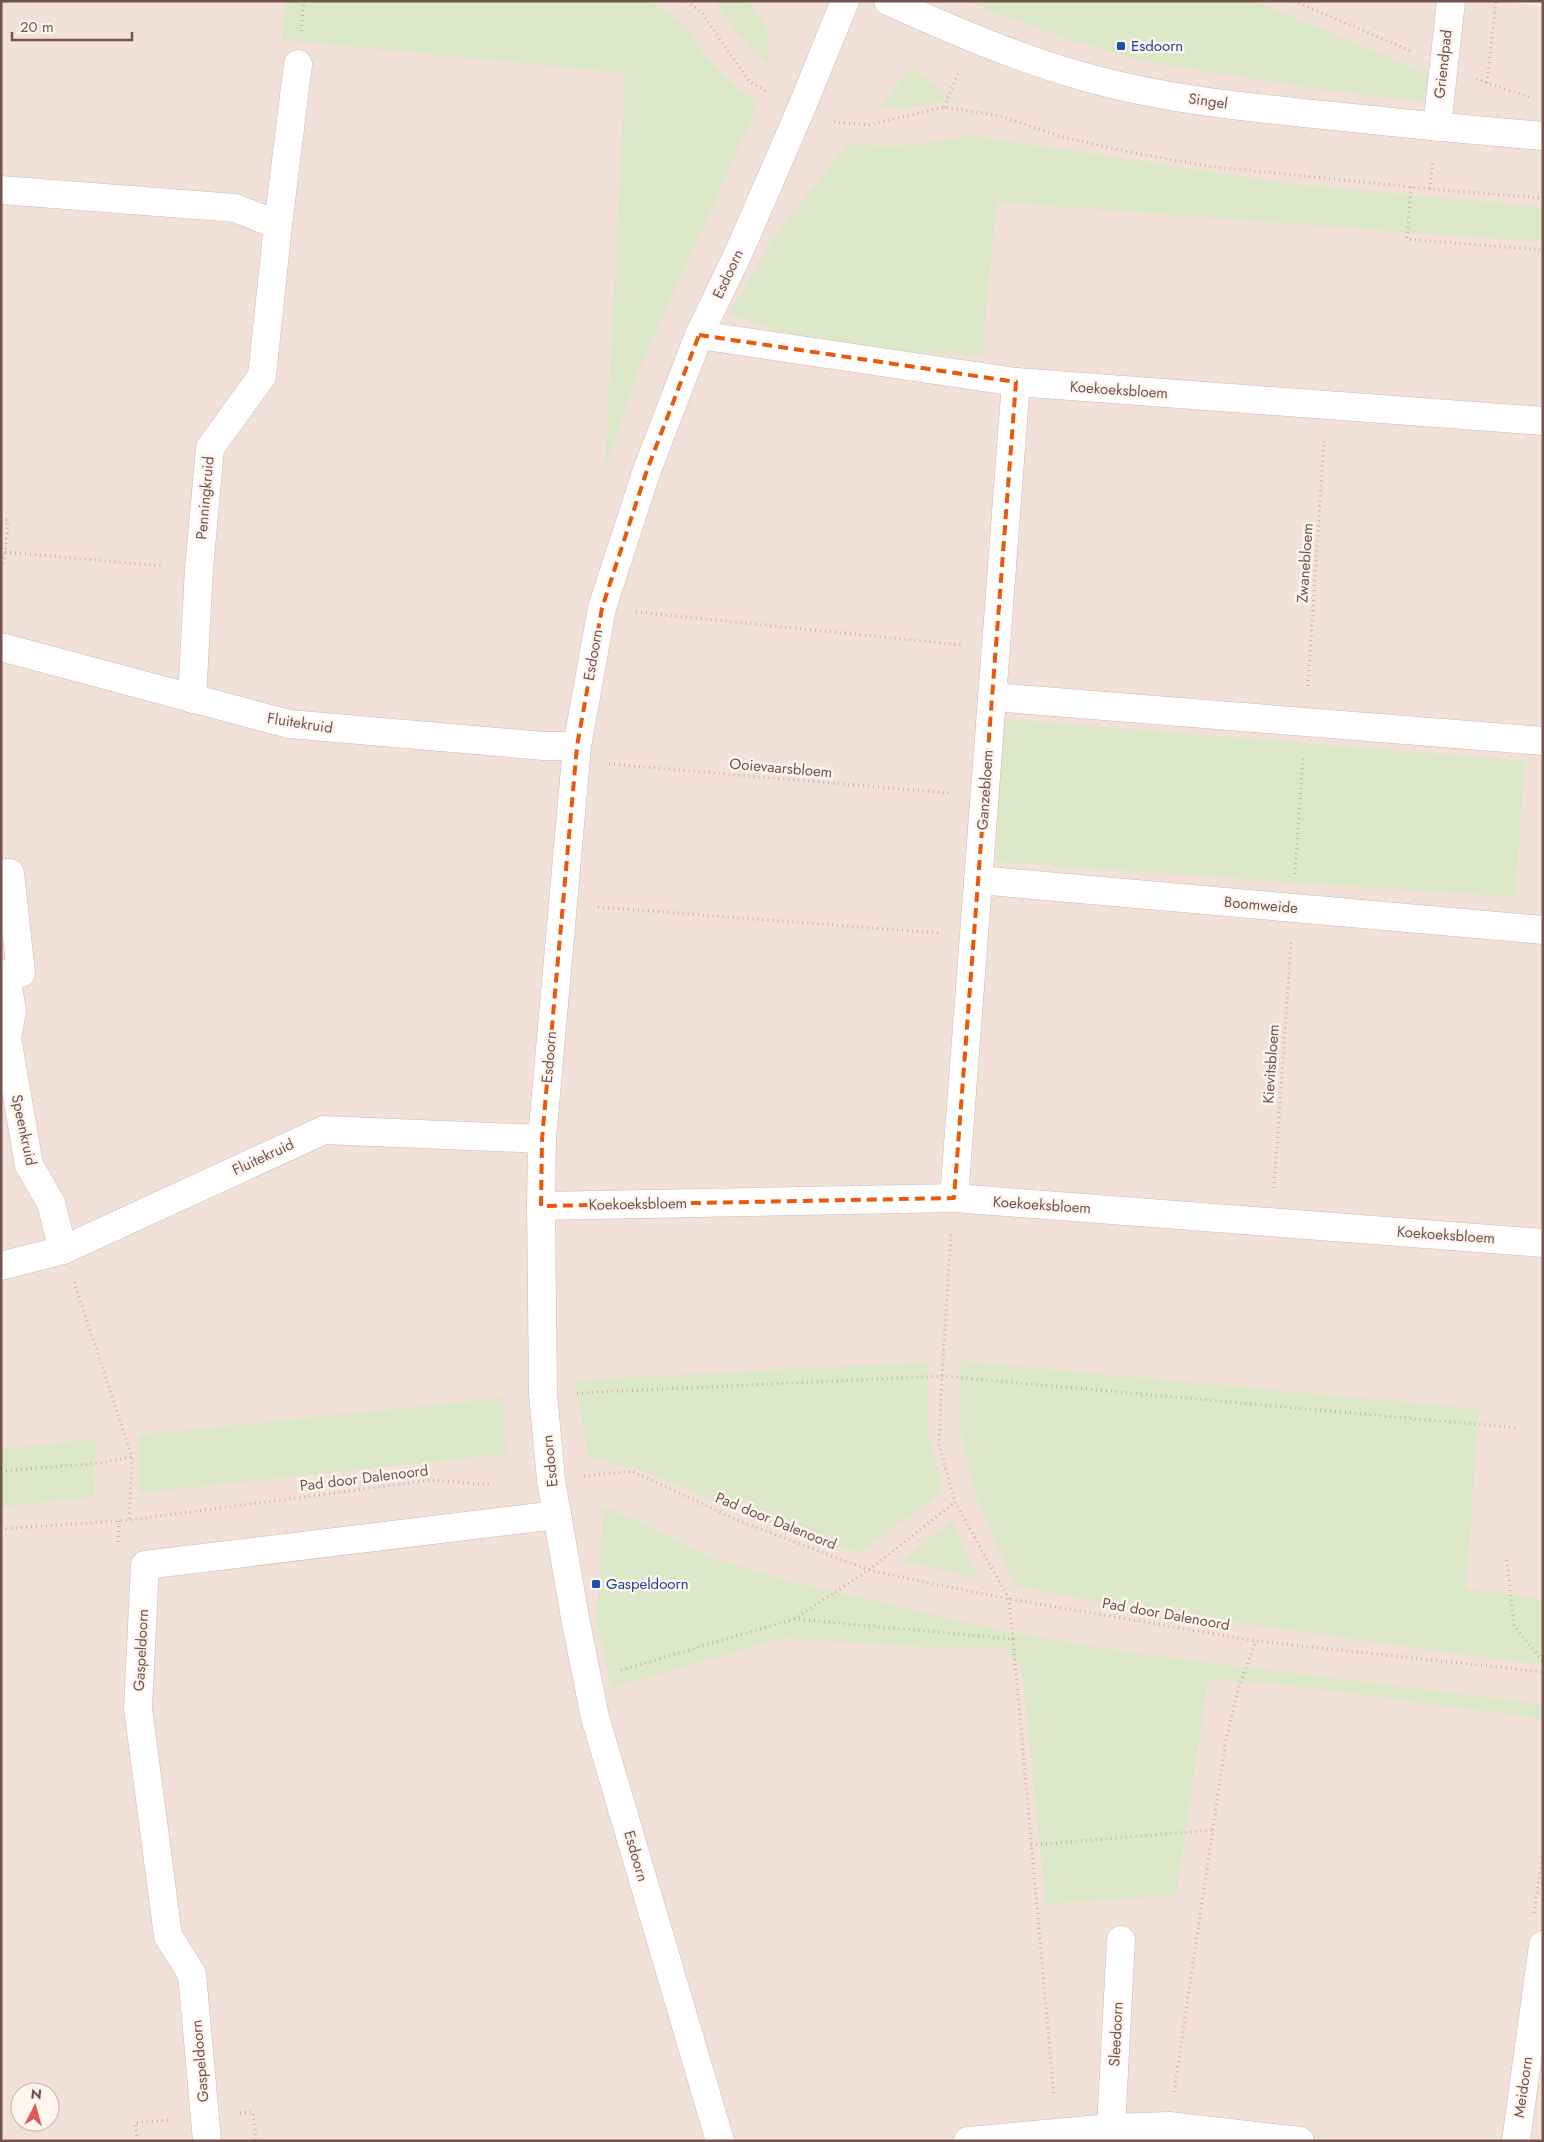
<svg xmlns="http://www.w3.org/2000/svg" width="1544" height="2142" viewBox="0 0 1544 2142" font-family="Jost,sans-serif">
<rect width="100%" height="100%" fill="#fbf0e9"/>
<path fill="#f2e1d8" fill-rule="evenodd" d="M1,1H1498L1543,6V2141H1ZM20,2092H50V2122H20Z"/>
<g fill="#dce8c8">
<path d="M284,1H652L688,28L702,52L727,79L758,105L636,376L605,471L625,73L282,40Z"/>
<path d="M715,1H750L768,31L769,65L753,52L733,29Z"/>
<path d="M969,1H1256L1430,75L1423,102L1311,88L1141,61L1071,40L1000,15Z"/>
<path d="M911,68L953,99C928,105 905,109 879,108Z"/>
<path d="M967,135L1292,184L1543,207V242L997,202L987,297L983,356C930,352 876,351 824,341C791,335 760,324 729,313L781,227L850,142C890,151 929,144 967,135Z"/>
<path d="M1002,719L1525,761L1515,897L996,862Z"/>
<path d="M960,1361L1479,1409L1466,1589L1543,1599V1664L1494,1659L1134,1608L1015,1586L976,1496L959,1424Z"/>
<path d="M929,1362L927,1427L942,1492L860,1552L819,1543L645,1472L588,1456L575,1380Z"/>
<path d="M503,1398L506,1454L139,1493V1435Z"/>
<path d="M95,1439L94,1497L1,1507V1449Z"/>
<path d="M601,1506L639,1521L713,1558L780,1579L1004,1631L1123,1652L1543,1704V1719L1288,1685L1208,1680L1176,1895L1046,1904L1022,1670L1006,1649L901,1646L783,1638L612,1688L596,1621L603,1514Z"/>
<path d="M952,1520L978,1578L902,1561Z"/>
</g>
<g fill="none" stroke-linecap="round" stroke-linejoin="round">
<g stroke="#ceb8b2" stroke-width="29">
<g id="minor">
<path d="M888,1C952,30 1017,58 1085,77C1163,99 1244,107 1324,115C1397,123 1470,130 1543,136"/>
<path d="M1437,127L1451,1"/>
<path d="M1,190L235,208L278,225L262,376L210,448L199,569L192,699"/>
<path d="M278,225L298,64"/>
<path d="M699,335L1016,382L1543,421"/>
<path d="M1,647L289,724L544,746H577"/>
<path d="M992,697L1543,741"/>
<path d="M1,874L10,873L21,973L1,975"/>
<path d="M978,880L1543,930"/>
<path d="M6,974L12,1011L7,1038L29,1165L51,1203L63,1250"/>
<path d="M954,1198L1016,382"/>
<path d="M541,1206L954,1198L1543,1243"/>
<path d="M1,1266L63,1250L324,1130L542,1139"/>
<path d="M1111,2128L1121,1940"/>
<path d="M207,2141L192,1974L168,1936L138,1708L145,1565L557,1515"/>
<path d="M720,2141L595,1717L576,1623L551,1480L543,1394L541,1206L542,1139L577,746L602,608L647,470L699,335L738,254L801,109L845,1"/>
<path d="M968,2141L1111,2128L1169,2126L1300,2141"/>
<path d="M1516,2141L1543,1945"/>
</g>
</g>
<g stroke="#d3ada5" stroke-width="3" stroke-dasharray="1 4" stroke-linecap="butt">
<path d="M687,1L702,13L749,81L769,93"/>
<path d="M1294,1L1411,51"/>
<path d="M301,31L304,1"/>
<path d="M1476,79L1529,97"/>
<path d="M1487,83L1496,1"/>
<path d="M944,107L959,71"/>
<path d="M834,122L868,125L944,107L1000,116L1063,137L1134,153L1207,166L1430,189L1543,198"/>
<path d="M1411,187L1407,239L1543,250"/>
<path d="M1430,189L1433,160"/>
<path d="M1,520H8L5,552L1,570"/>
<path d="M5,552L163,566"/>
<path d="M636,612L961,645"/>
<path d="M1308,686L1324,441"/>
<path d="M609,764L949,793"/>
<path d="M1295,874L1303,758"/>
<path d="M598,907L939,933"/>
<path d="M1274,1188L1291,942"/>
<path d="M74,1282L132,1457L129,1520"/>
<path d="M577,1393L942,1376L1518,1428"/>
<path d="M1,1471L99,1463L132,1457"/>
<path d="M584,1476L632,1471L739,1521L869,1570L938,1585L1009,1599L1256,1641L1543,1672"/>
<path d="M1,1529L129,1520L432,1480L491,1485"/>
<path d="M118,1542L119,1521"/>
<path d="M1507,1560L1514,1626L1543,1661"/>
<path d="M794,1619L1013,1639L1009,1599L955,1502L939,1445L942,1376L951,1234"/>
<path d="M1013,1639L1054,2097"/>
<path d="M621,1670L794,1619L869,1570L955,1502"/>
<path d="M1031,1845L1213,1830"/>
<path d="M1534,1913L1543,1851"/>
<path d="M1174,2092L1226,1740L1238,1689L1256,1641"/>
<path d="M240,2113L253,2112L256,2141"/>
<path d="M137,2141L135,2123L169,2120"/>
</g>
<use href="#minor" stroke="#fff" stroke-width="28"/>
</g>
<path fill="none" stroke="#e8590c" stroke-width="4" stroke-dasharray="10 6" stroke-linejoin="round" d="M699,335L1016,382L954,1198L541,1206L542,1139L577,746L602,608L647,470Z"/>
<g fill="#1a4fb4" stroke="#fef5ef" stroke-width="2">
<rect x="1116" y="41" width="10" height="10" rx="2.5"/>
<rect x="591" y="1579" width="10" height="10" rx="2.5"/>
</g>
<g text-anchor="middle" stroke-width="5" stroke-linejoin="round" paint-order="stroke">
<g font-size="15" fill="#164399" stroke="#fef5ef" text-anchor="start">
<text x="1131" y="51">Esdoorn</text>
<text x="606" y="1589">Gaspeldoorn</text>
</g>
<g font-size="15" fill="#74534e" stroke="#fef5ef">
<text transform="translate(1443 64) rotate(-84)" y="5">Griendpad</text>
<text transform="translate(1208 101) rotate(8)" y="5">Singel</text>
<text transform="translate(728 274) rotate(-65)" y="5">Esdoorn</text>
<text transform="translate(1119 390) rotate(4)" y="5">Koekoeksbloem</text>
<text transform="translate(205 498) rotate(-85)" y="5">Penningkruid</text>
<text transform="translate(1305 563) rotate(-86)" y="5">Zwanebloem</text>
<text transform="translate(593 655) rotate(-80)" y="5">Esdoorn</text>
<text transform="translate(300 723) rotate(9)" y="5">Fluitekruid</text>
<text transform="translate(781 768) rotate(5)" y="5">Ooievaarsbloem</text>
<text transform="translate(985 790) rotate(-86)" y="5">Ganzebloem</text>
<text transform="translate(1261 905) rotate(5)" y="5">Boomweide</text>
<text transform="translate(549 1057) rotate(-85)" y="5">Esdoorn</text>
<text transform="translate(1271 1064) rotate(-86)" y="5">Kievitsbloem</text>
<text transform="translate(24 1130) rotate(78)" y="5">Speenkruid</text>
<text transform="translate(263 1157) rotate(-25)" y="5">Fluitekruid</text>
<text transform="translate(638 1204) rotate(-1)" y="5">Koekoeksbloem</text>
<text transform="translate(1042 1205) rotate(4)" y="5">Koekoeksbloem</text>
<text transform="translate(1446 1235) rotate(4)" y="5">Koekoeksbloem</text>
<text transform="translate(550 1461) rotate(-96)" y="5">Esdoorn</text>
<text transform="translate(364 1478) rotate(-7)" y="5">Pad door Dalenoord</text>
<text transform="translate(776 1521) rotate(22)" y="5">Pad door Dalenoord</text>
<text transform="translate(1166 1614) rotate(10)" y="5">Pad door Dalenoord</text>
<text transform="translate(141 1650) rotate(-87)" y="5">Gaspeldoorn</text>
<text transform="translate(636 1856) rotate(74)" y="5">Esdoorn</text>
<text transform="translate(1116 2034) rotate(-87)" y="5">Sleedoorn</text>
<text transform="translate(200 2061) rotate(-95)" y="5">Gaspeldoorn</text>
<text transform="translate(1523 2087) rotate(-82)" y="5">Meidoorn</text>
</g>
</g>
<rect width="1544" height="2142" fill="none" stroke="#74534e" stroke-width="5"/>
<g transform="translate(35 2107) rotate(6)"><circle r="24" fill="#fef5ef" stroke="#c7b4af"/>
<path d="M0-4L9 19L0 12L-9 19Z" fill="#db5958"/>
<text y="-8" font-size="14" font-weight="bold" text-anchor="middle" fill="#74534e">N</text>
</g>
<path d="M12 32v8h120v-8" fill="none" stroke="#74534e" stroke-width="2.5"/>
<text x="20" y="32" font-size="15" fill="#74534e" stroke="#fef5ef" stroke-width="4" paint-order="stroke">20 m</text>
</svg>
